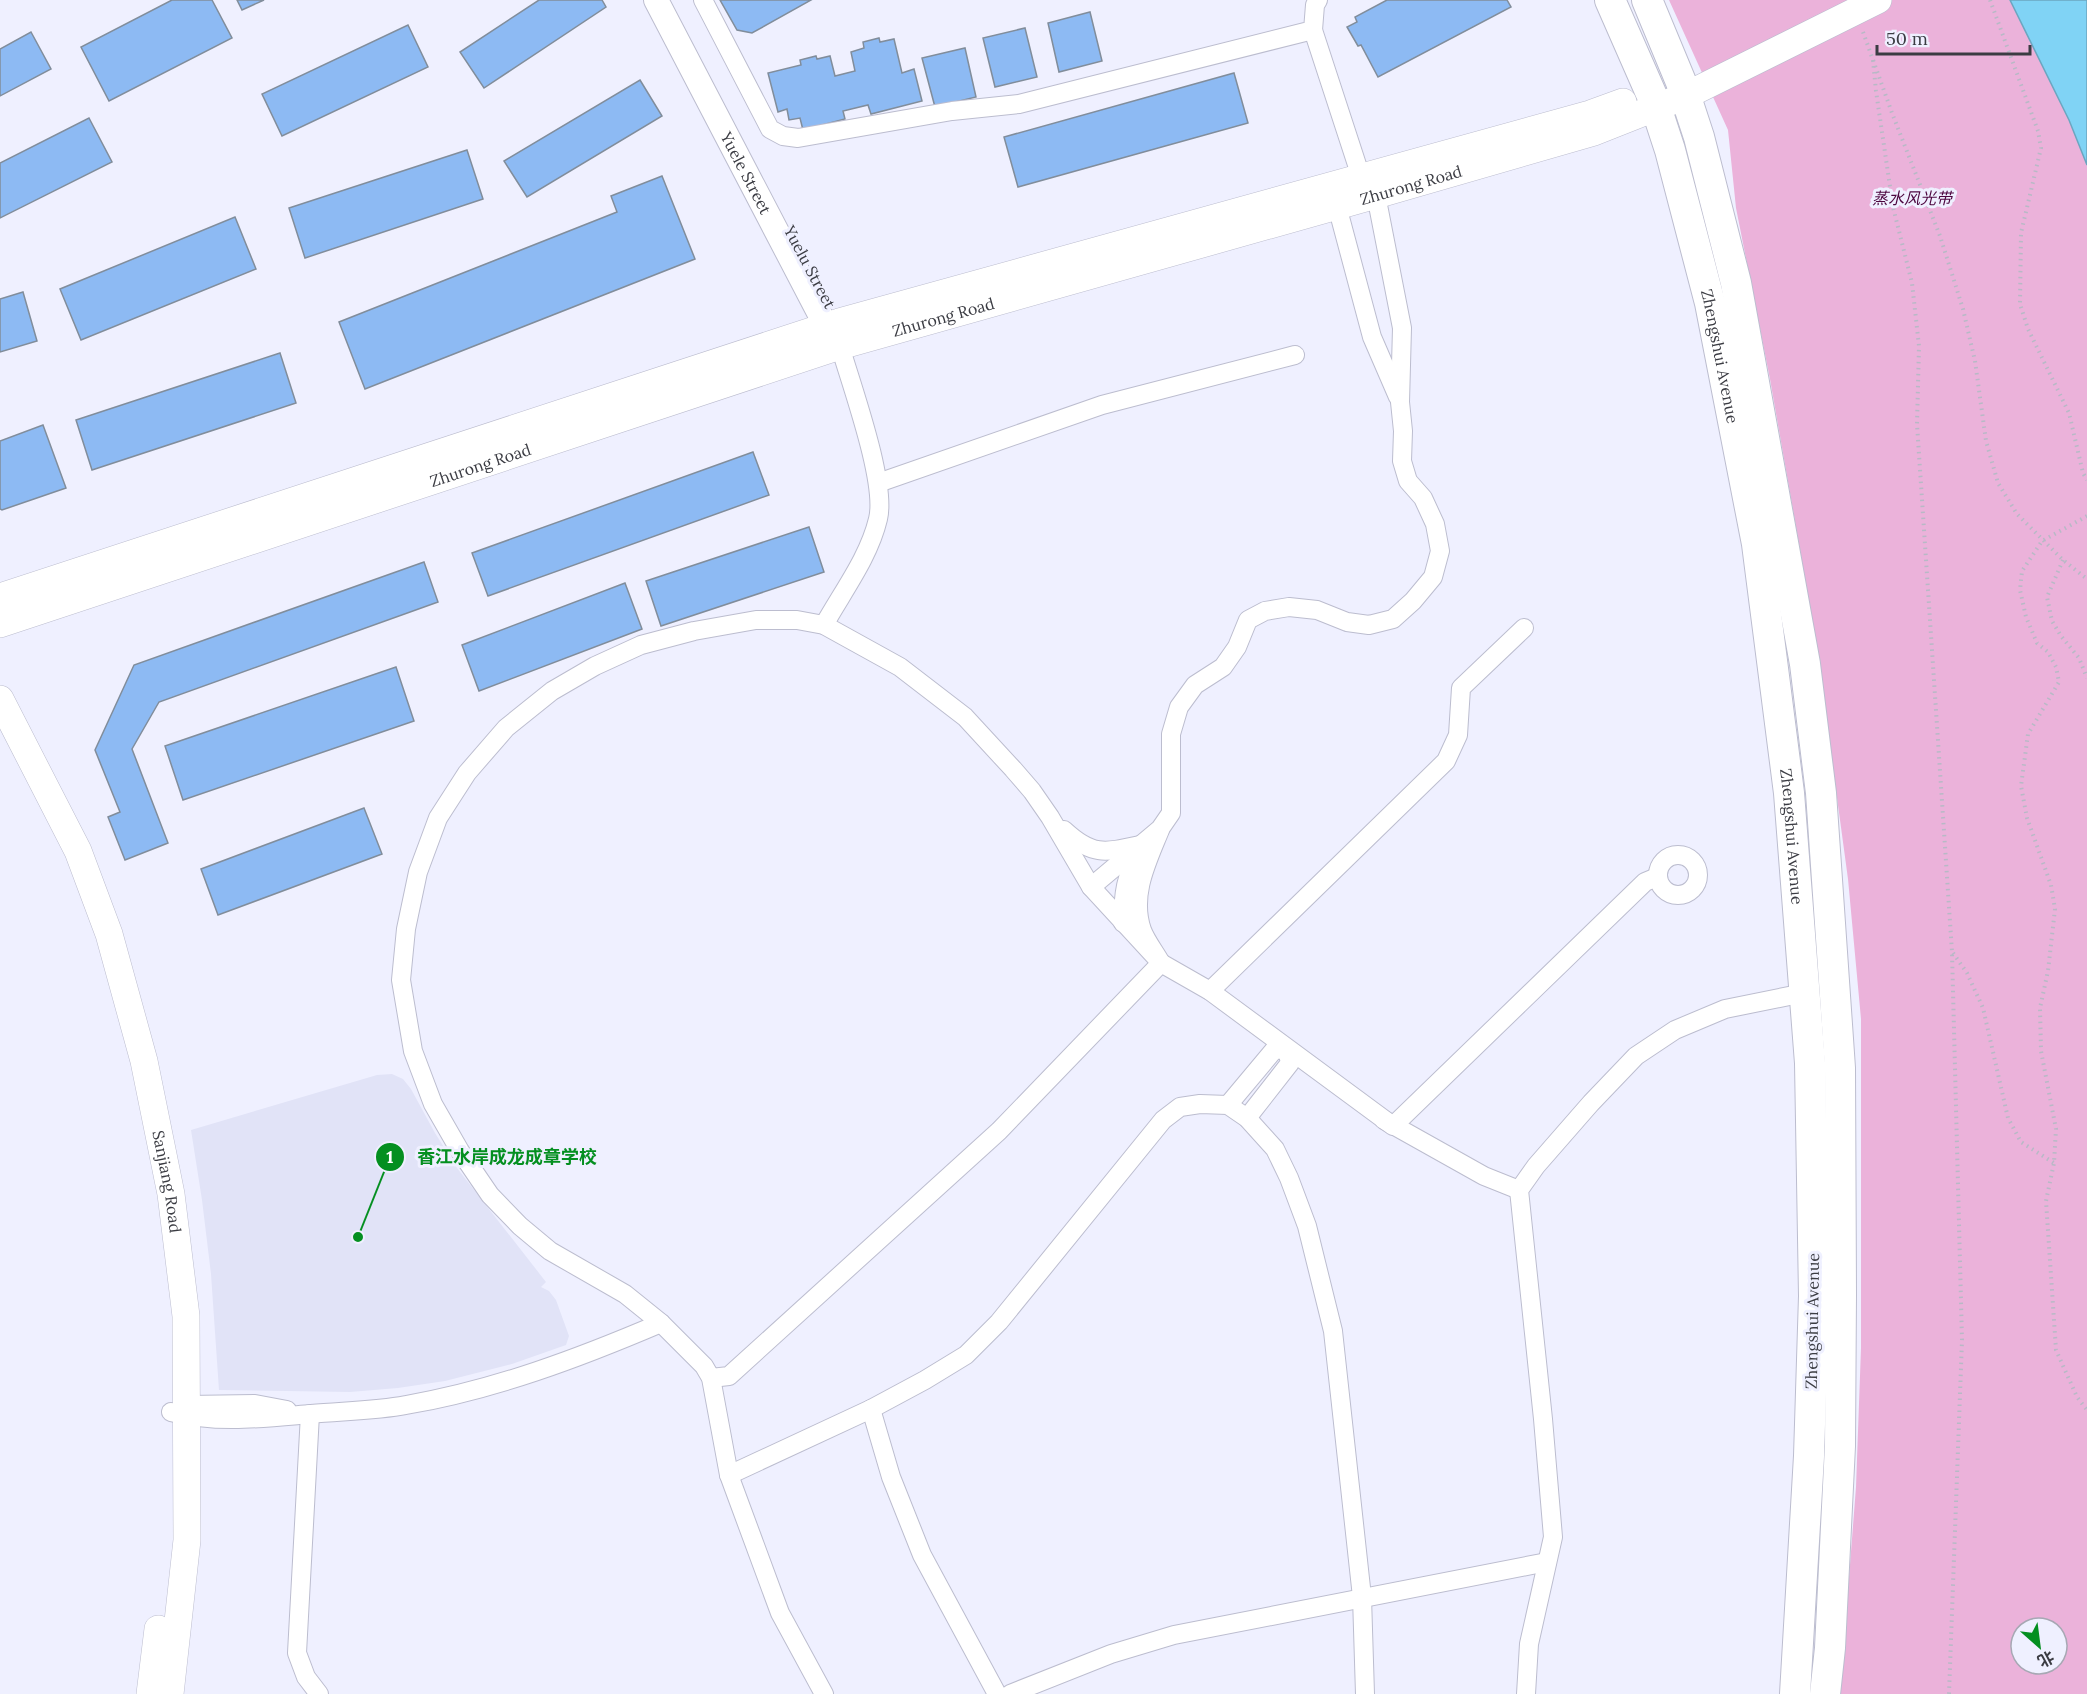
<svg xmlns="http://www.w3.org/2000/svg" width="2087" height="1694" viewBox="0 0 2087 1694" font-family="Lora,'Noto Sans SC',serif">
<rect width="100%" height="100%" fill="#eff0ff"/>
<path fill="#e1e3f7" d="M392,1074L403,1079L411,1089L435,1133L457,1168L546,1282L541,1287L549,1291L556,1300L569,1336L566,1345L512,1364L445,1381L398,1388L350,1392L219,1390L211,1274L202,1200L191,1130L377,1075Z"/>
<path fill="#ebb2da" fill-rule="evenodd" d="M1669,0H2010L2069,120L2087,165V1694H1840L1856,1487L1861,1348V1019L1848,879L1815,635L1770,379L1736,208L1728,130ZM2021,1628H2057V1664H2021Z"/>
<path fill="#80d3f5" stroke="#6ba6c0" stroke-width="1.5" d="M2010,0H2087V165L2069,120Z"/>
<g fill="#8dbaf3" stroke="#818d9b" stroke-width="1.5">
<path d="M172,0H212L232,38L109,101L81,47Z"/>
<path d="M237,0H264L242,10Z"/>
<path d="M539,0H602L606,7L484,88L460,52Z"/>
<path d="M720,0H811L752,33L737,30Z"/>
<path d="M1387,0H1507L1511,7L1378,77L1361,45L1358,46L1347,27L1357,22L1355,17Z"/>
<path d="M1090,12L1102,61L1059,72L1048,23Z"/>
<path d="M408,25L428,67L282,136L262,94Z"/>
<path d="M1025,28L1037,77L995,87L983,38Z"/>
<path d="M31,32L51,69L0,96V49Z"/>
<path d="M879,38L880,42L894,39L902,73L914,69L922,101L871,114L868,105L843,111L845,119L803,130L800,118L789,120L787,109L778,112L768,73L801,65L800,60L816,56L817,59L830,56L835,76L855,71L851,52L864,48L863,42Z"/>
<path d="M965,48L976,97L935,107L922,58Z"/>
<path d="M1234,73L1248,123L1018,187L1004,137Z"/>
<path d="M640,80L662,116L527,197L504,161Z"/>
<path d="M89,118L112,162L0,218V163Z"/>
<path d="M467,150L483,199L305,258L289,208Z"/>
<path d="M662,176L695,259L365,389L339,322L617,212L611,196Z"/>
<path d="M235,217L256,269L81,340L60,289Z"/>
<path d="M23,292L37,341L0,352V299Z"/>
<path d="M280,353L296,403L92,470L76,420Z"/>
<path d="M43,425L66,488L2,510L0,509V441Z"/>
<path d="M753,452L769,495L488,596L472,553Z"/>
<path d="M809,527L824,572L661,626L646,581Z"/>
<path d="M424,562L438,602L159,702L132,749L168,843L125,860L108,817L120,812L95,750L134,665Z"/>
<path d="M625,583L642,629L479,691L462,645Z"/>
<path d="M396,667L414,721L183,800L165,746Z"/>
<path d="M364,808L382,854L218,915L201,869Z"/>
</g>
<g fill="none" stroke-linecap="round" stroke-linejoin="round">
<g stroke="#bcbdcf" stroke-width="20">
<g id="minor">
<path d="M703,0L770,129L783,136L798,138L952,111L1019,104L1313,30L1315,5L1318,0"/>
<path d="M1313,30L1361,177"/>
<path d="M1337,206L1372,337L1398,397"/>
<path d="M878,483L1102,405L1295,355"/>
<path d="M824,625C843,591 869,557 878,519C887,483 851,384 840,346"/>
<path d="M1064,830C1092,856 1104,853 1140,845"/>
<circle cx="1678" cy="875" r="20"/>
<path d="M1091,887L1160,829L1171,813V734L1179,707L1195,685L1223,667L1237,647L1248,620L1265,611L1289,607L1317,610L1347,622L1369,625L1393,619L1413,601L1433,577L1440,551L1435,524L1423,498L1408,481L1402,461L1403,431L1400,402L1402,328L1376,195"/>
<path d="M1123,923C1123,897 1125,872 1142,851"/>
<path d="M1210,991L1446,761L1458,735L1461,688L1524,628"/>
<path d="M1228,1105L1274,1050L1287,1049L1290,1063L1247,1118"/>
<path d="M1384,1120L1484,1176L1519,1190"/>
<path d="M711,1378L729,1376L999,1131L1161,963C1155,952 1146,941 1142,930C1130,895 1147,862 1160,830"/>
<path d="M187,1405L255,1404L287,1410"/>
<path d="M871,1409L891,1477L922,1555L997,1694"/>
<path d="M171,1412C217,1424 264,1418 311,1414C342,1411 375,1411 406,1405C494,1390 579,1358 661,1323"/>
<path d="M310,1414L297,1653L306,1677L319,1694"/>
<path d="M729,1475L871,1409L925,1380L966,1355L999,1322L1163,1120L1180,1107L1200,1104L1228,1105L1247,1118L1275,1149L1289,1178L1307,1226L1333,1331L1362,1597L1365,1694"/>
<path d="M824,1694L780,1613L729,1475L711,1378L704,1366L661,1323L625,1294L550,1251L520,1226L490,1195L460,1151L433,1104L413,1051L401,980L406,929L418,872L438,818L467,773L506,728L552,691L595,666L641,645L694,631L756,620H797L824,625L900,667L965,717L1013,769L1032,791L1050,817L1091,887L1161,963L1210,991L1393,1126L1645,882L1657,877"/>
<path d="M1010,1694L1111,1654L1174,1635L1547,1562"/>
<path d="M1526,1694L1529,1644L1553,1537L1543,1419L1519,1190L1536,1166L1591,1103L1636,1056L1675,1030L1725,1009L1804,993"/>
</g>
</g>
<g stroke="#bcbdcf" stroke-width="26">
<g id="tertiary">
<path id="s1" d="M656,0L826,326L837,341"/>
</g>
</g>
<g stroke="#bcbdcf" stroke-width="28">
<g id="secondary">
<path d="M0,597L839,322L1590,114L1623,102"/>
<path id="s2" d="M0,624L840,346L1376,195L1594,132L1685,96L1878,0"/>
<path id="s3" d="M0,699L78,851L109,934L144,1061L171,1194L186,1316L187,1540L170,1694"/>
<path d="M150,1694L158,1629"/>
</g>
</g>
<g stroke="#bcbdcf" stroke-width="32">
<g id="primary">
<path id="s4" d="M1610,0L1653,98L1670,150L1710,303L1757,544L1789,793L1810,1063L1814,1296L1809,1456L1795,1694"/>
<path d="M1647,0L1681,82L1699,137L1736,283L1805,664L1821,793L1840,1068L1841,1294L1840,1446L1830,1648L1825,1694"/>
</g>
</g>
<g stroke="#b8b9c6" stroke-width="4" stroke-dasharray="1.5 4.5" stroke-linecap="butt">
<path d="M1990,0L2038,131L2041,148L2021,233L2020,304L2028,329L2069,413L2083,473L2087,480"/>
<path d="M1863,32L1892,113L1940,236L1963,309L1975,361L1986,441L1998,483L2017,514L2063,560L2087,579"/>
<path d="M1873,60L1876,91L1893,207L1912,283L1919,346L1917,424L1952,952L1962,1340L1949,1694"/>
<path d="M2087,516L2042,541L2022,571L2020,590L2026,617L2037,643L2048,652L2056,667L2059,682L2028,734L2021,786L2027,818L2051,885L2055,909L2048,971L2040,1008L2041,1051L2056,1129L2054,1163L2046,1201L2056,1350L2077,1397L2087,1410"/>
<path d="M2063,560L2047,597L2052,621L2061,636L2079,658L2087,678"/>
<path d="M1953,953L1967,973L1983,1008L2008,1118L2021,1142L2054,1163"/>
</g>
<use href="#minor" stroke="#fff" stroke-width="18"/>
<use href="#tertiary" stroke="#fff" stroke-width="24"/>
<use href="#secondary" stroke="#fff" stroke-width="27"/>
<use href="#primary" stroke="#fff" stroke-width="30"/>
</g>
<g text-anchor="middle" stroke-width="6" stroke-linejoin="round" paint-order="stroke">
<g font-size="16" fill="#3b3c43" stroke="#eff0ff">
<text dy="6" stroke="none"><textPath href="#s1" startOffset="195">Yuele Street</textPath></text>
<text dy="6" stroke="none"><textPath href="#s2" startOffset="1478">Zhurong Road</textPath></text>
<text transform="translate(810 267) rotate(62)" y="6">Yuelu Street</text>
<text dy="6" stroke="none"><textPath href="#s2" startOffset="992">Zhurong Road</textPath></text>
<text dy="6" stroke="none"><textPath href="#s4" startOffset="374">Zhengshui Avenue</textPath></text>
<text dy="6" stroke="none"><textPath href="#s2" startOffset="506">Zhurong Road</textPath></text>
<text dy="6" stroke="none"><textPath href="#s4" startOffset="860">Zhengshui Avenue</textPath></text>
<text dy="6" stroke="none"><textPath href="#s3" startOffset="514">Sanjiang Road</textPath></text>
<text transform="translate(1812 1321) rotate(-89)" y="6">Zhengshui Avenue</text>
</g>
<g font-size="16" font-style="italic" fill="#4c053f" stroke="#eff0ff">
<text x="1912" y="204">蒸水风光带</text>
</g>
</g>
<path fill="none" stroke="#048f20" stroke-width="2" d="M358 1237L390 1157"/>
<g fill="#048f20" stroke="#eff0ff" stroke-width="2">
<circle cx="358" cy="1237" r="6"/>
<circle cx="390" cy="1157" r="15"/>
</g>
<g font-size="18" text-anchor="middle" font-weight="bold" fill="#fff">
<text x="390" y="1163">1</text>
</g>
<g font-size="18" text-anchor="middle" font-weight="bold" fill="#048f20" stroke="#eff0ff" stroke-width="6" stroke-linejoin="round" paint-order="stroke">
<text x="507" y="1163">香江水岸成龙成章学校</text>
</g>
<g transform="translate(2039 1646) rotate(152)"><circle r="28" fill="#eff0ff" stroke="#a7a8b4" stroke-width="1.5"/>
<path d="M0-4.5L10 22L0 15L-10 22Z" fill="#048f20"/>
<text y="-9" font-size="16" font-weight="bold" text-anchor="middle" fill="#3b3c43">北</text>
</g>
<path d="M1877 45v9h153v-9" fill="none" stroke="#3b3c43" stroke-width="3"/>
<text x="1886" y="45" font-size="18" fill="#3b3c43" stroke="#eff0ff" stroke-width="4.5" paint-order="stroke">50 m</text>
</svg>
